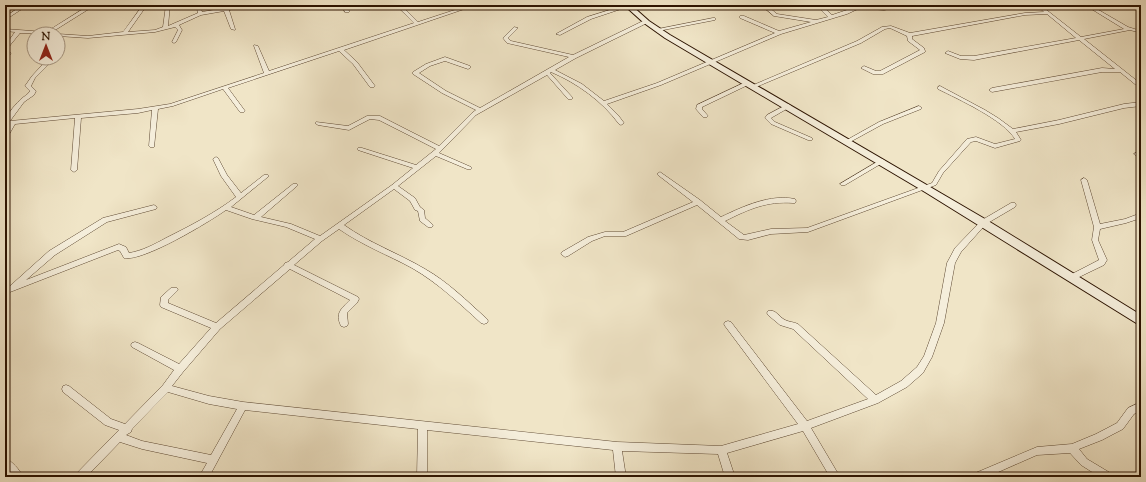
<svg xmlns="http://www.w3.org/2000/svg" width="1146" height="482" viewBox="0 0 1146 482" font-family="'Sorts Mill Goudy',serif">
<rect width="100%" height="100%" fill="#f0e5c7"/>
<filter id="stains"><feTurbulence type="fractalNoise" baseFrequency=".005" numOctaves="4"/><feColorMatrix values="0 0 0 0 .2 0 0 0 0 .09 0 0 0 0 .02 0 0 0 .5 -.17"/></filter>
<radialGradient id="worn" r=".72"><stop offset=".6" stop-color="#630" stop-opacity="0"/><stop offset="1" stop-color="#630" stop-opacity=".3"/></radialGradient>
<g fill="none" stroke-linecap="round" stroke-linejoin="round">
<g stroke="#5d4832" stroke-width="1">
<g id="street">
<path d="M23,5H28L5,20V17Z"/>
<path d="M143,5H147L128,32L155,30L163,27L166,5H170L168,26L198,13L196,5H200L202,12L242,5H252L229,10L235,29V30L231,29L224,11L201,15L179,25L182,30L176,42L174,43L172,42L178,30L175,27L155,32L88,38L58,36V34H56H58L88,36L123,32Z"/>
<path d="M342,5H346L349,11V12H345Z"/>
<path d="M396,5H401L418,22L470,5H476L344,50L357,62L375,86L374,87H370L353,64L339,51L228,88L245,111L244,112H240L223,89L173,106L158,109L154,147H150L149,146L152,110L138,113L81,118L77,170L74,172L71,170L75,118L15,124L7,138L5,139V132L9,124L5,125C5,116 14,106 20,100C24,96 28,95 30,91L25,86L32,76L44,63L49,64L35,78L31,86L36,91L34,95L24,102L10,121L138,109L170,104L264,73L254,46V45L258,46L269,71L414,23Z"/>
<path d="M626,5L630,6L591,19L560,35L556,34L587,17Z"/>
<path d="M761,5H766L777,14L816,20L828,17L816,5H821L832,15L859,6L884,8L900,5H910L884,10L860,8L847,14L781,34L661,85L607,104L618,115L624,123L621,125L619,124C602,101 577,83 551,72L550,73L572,97V99H568L547,75L476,115L439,153L471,167L472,168L471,169H467L436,156L398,186L415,198L420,207L424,210L425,218L433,225L432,227H428L420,221L418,211L415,210L410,201L394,189L344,225C369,243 398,253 425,269C448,282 467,301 487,319L488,321L487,323L484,324L481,323C459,303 438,283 412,268C388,255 362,245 339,229L322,241L294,265L358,297L359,299L357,303L347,313L348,324L347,326L344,327L341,326C335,313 341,309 350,300L290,269L220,329L183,372L172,386L209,396L243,402L617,442L721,446L798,424L725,326L724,324L725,322L728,321L731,322L807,421L868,399L793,329L780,325L768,315L767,313L768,311C776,309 779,317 785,320C789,322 794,322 798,324L876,395L901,381L917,367L924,356L936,323L947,263L955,248L982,220L1011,203H1015L1016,205L1015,207L986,224L961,252L955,263L944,323L932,357L923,373L907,387L878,403L811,428L840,477H830L803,431L727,453L735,477H725L718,454L622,451L626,477H616L613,450L427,430V477H417L418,429L245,410L209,477H199L207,463L142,449L120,442L86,477H74L76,474L119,430L105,425L63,392L62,389L63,386L66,385L69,386L111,419L125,424L163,385L174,370L132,347L131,345L132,343L135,342L138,343L179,364L211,328L161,307L160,305L161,297L171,288H177L178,290L168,300V303L216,323L284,265L285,263L288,262L315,239L286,227L252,219L226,210C209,222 143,262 124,258L120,251L118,250L5,294V288L10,286L49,251L103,218L154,205L157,207L156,209L107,222L55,255L26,280L119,244L126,247L129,253C142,251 155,244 166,238C190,226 215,213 236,197L221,176L213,159L216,157L218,158L227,175L241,193L264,175H268L269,176L231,207L254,215L293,184H297L298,185L297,186L261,217L291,224L320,236L392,185L413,168L358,150L357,149L358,148H362L416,165L436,149L379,120L370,119L349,130L318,125L315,123L316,122L348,126L367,116H380L439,146L472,113L476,110L442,93L413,74V72L426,64L445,57L470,66V68L468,69L445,61L430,66L419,73L446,91L480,108L569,57L507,43L503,38L514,27L518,28L508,38L511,41L573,55L643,21H647V23L576,58L555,70L582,84L604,101L657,83L775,33L740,18V16H744L779,31L811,22L774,16ZM168,392L209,404L237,409L211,455L142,441L126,435L131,432L132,429Z"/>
<path d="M1036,5H1054L1044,8L1081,37L1124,29L1085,5H1090L1128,27L1141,31V33L1130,30L1084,39L1141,84V89L1120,72H1102L992,92L989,90L992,88L1102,68L1115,69L1079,40L974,60L960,59L945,53L948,51L961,56H974L1076,38L1047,14L1025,15L912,36V39L924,48L925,51V52L883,74H873L861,68L864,66L876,71H880L920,50L908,41L907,36L890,28L885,29L861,43L756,87L754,88L751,86L857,41L882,27L891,26L910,33L1025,13L1044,12Z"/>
<path d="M88,6L92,7L52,32L55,34L20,33L7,49L11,53L7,59L5,60V46L15,32L5,31V29L46,32Z"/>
<path d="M713,18H715V20L658,31L656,30L658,29Z"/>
<path d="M748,81L751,83L750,84L702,107V109L708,116L707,117H703L696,109L697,105Z"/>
<path d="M940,86L985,110L998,118L1013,129L1059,120L1124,104L1141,102V106L1124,108L1059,124L1016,132L1021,140L1020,141L995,148L976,141L971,142L943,173L936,185L808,232L771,234L748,240L739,239L697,205L626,236H605L592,241L568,256L565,257L561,254L562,252L588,237L605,232H623L693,202L658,175L657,174L660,172L700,200L721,217C744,206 770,194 795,199L796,201L795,203H793C767,201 749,209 725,221L744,235L771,229L807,228L932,183L939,171L967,139L976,137L995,144L1015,139C1004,120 958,99 938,89V87Z"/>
<path d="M788,104L791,106L790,107L771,118L775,122L812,138V140H808L771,124L765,118L767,115Z"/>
<path d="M919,106L922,108L921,109L883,124L850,142H846L845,141L879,122Z"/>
<path d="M1137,152H1141V156L1135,155L1134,154Z"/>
<path d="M882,159L885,161L884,162L845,185H841L840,184Z"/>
<path d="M1084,178L1087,180L1100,224L1125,219L1141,213V218L1126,223L1100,229L1098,240L1107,260L1104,265L1073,280L1070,279L1069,277L1070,275L1099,260L1092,240L1094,227L1081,180Z"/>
<path d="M1141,402V410L1134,414L1123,429L1102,440L1079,449L1087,459L1112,474L1114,477H1100L1081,465L1070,453L1037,455L987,477H971L973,474L1037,447L1072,444L1096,434L1117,423L1128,408Z"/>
<path d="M5,458C12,461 20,470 23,477H12L5,469Z"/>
</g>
</g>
<g stroke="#2c1300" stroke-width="2">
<path id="secondary" d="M624,5H631L649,21L670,35L985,219L1141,315V326L925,192L665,38L644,23Z"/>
</g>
<use href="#street" fill="#f5eedb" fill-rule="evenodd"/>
<use href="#secondary" fill="#f5eedb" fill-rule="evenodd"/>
</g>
<rect width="1146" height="482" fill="none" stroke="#f0e5c7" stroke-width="20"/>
<rect x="6" y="6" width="1134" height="470" fill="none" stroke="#2c1300" stroke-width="2"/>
<rect x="10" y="10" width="1126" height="462" fill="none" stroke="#2c1300"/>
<g transform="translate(46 46)"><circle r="19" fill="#f5eedb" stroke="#a59683"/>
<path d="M0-3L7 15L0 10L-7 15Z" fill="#8f2418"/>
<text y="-6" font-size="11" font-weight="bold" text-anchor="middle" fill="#2c1300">N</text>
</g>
<rect width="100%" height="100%" filter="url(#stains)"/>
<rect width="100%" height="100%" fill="url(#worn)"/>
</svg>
